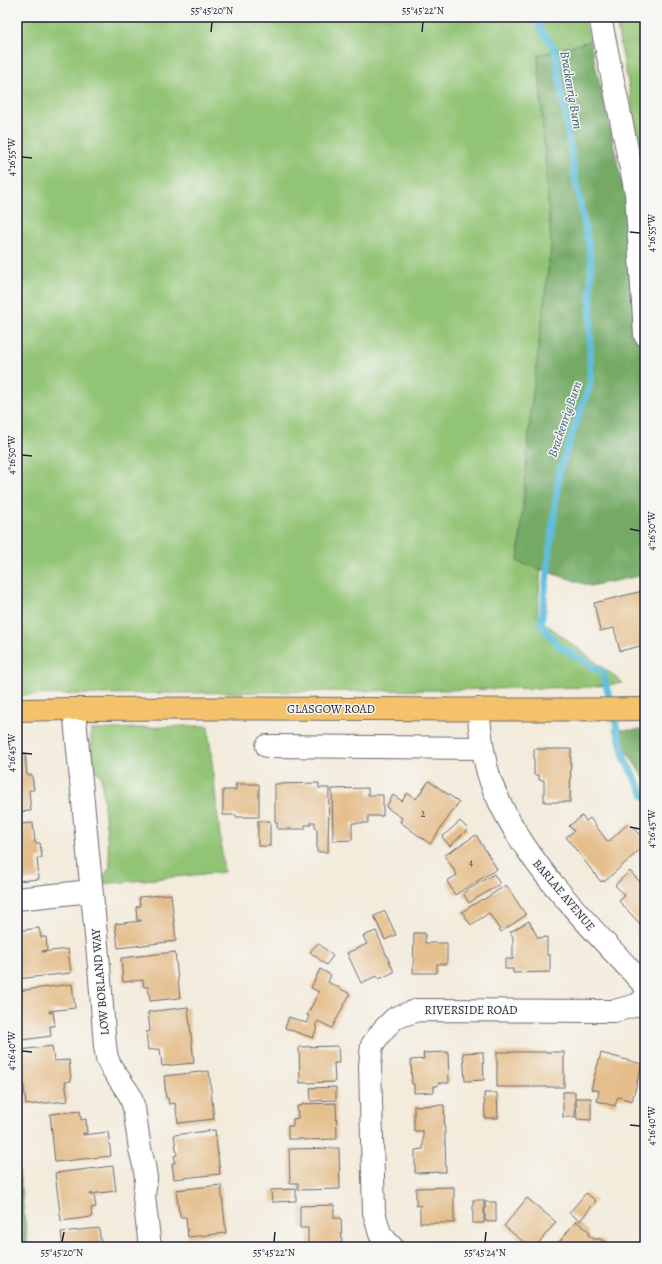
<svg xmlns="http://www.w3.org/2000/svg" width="662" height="1264" viewBox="0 0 662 1264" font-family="Alegreya,serif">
<rect width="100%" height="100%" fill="#f6f6f2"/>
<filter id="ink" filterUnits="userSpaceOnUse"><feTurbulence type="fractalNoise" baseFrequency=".025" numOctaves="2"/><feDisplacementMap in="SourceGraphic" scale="8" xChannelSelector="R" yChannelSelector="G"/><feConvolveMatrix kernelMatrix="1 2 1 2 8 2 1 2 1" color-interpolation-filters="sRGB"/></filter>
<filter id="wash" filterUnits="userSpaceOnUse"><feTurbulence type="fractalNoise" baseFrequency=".012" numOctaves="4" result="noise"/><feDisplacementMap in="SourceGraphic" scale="16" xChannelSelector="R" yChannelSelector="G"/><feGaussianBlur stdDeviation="0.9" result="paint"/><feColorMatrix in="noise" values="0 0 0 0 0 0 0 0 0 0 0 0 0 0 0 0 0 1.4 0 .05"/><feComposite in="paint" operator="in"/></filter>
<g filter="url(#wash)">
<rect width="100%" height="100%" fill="#f3ebdb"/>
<g fill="#92c474" stroke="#5a7358">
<path d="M17,17H583L590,41L538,55L551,246L531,409L518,561L541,569L537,617L623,683L590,687L441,690L17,695Z"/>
<path d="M615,17H645V184L630,92Z"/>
<path d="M184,726H208L224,872L103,884L105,874L110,867L101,776L91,766V730Z"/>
</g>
<g fill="#75aa66" stroke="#4c6650">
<path d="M590,41L625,196L645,344V575L590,586L518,562L531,409L551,246L538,55Z"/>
<path d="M613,730H645V780Z"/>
<path d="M17,1168L19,1172L28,1247H17Z"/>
</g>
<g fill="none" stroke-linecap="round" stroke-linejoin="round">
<path stroke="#5ebedc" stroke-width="7" d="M533,17L555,50L575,178L591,257L590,384L559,472L541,625L559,646L603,673L625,760L645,797"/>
</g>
<g id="blocks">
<g fill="#e4bd8a">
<path d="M643,591L645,599V645L620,651L614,628L600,631L594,603Z"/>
<path d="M534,749H571L570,802H544V780H539V775H534Z"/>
<path d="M25,754L27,775H32L34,790H29L31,811L17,812V755Z"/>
<path d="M429,781L459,802L430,844L400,822L402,818L386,807L393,795L402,801L407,793L416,799Z"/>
<path d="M319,783V788H329L328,852H317V829L315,828V822H311V825H305V829H277V822H275V784Z"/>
<path d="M236,784H259V817H236V815H223V790H236Z"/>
<path d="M368,788V795H383V816H368V823H352V840L333,841L332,789Z"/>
<path d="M582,816L586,821L590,818L608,842L629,823L645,841V845L604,882L603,880L601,882L566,837L574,831L569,826Z"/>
<rect x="258" y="821" width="12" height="25"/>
<path d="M460,821L468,829L450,846L442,837Z"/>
<path d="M33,823L35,843H40L42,858H37L39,879L17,881V824Z"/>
<path d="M476,835L497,869L455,895L447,881L457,875L445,855Z"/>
<path d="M630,871L640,882L642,881L645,885V921L641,925L619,901L625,896L615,885Z"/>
<path d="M494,874L500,884L469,903L463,893Z"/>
<path d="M506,885L526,915L501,932L489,913L471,925L462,912L482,899L483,900Z"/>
<path d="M171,894L176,941L118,948L115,924L141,921V920H137L136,907L140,906L139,897Z"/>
<path d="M385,911L396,935L385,940L374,916Z"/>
<path d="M529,921L538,938L547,937V955H550V972L513,973V969H505V959H513V937L510,932Z"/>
<path d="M39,928L41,937H46L47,950L42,951V952L68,949L71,973L17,979V931Z"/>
<path d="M376,931L394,972L379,979L377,976L361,983L347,953L367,944L363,936Z"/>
<path d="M414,933H425V943H447V964H437V973H413Z"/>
<path d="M318,943L333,956L326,965L310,952Z"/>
<path d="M175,952L180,998L150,1001L148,987H144L143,980L123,982L121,958Z"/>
<path d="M320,969L331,975L328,982L350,994L332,1028L318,1021L315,1026L317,1027L313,1038L285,1028L289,1017L306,1023L309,1016L307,1015L319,992L311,988Z"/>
<path d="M72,984L75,1008L49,1011V1013L53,1012L55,1026H50L51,1036L22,1040L17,991Z"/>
<path d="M188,1007L194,1063L162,1066L160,1049L148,1050L146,1032L150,1031L148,1012Z"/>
<path d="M52,1046L54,1061L69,1060L71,1081L65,1082L68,1101L26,1105L20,1050Z"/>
<path d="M338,1046L339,1063H334L335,1082L300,1083L299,1047Z"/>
<path d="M448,1052L449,1083H438V1086H434V1092L414,1093V1084H412L411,1060L424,1059L423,1053Z"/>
<path d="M483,1052L484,1080L465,1081L463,1053Z"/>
<rect x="497" y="1052" width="67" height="35"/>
<path d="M601,1053L642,1064L632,1101L618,1097L615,1106L597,1101L599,1091L591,1089Z"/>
<path d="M209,1071L214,1119L178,1123L175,1103L169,1104L168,1098H166L164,1076Z"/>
<path d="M336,1087V1100L311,1101L310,1088Z"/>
<rect x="563" y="1092" width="12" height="25"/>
<path d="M484,1093H497L498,1118H485Z"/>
<path d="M576,1098H591V1120L577,1119Z"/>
<path d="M336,1103L337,1139L303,1140V1139H288V1126H293V1119L298,1118L297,1106H302V1104Z"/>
<path d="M444,1105L446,1172L415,1173V1150L423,1149V1131H414V1106Z"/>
<path d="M80,1111L81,1120L86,1119L87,1133H83V1135L108,1132L111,1156L55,1162L50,1114Z"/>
<path d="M215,1130L220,1174L174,1179L172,1163H175L174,1156L177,1155L174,1135Z"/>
<path d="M339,1148L340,1189L298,1190V1183H290L289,1149Z"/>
<path d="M113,1166L116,1191L90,1194V1195H94L96,1207L91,1208L92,1217L61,1221L55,1173Z"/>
<path d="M221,1185L226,1233L188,1237L186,1217H180V1212H179L176,1190Z"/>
<path d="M454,1187V1223H420V1205L416,1206V1188Z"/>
<path d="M296,1189V1201L272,1202L271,1190Z"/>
<path d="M586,1193L596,1201L580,1221L569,1213Z"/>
<path d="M527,1198L556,1222L535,1247H530L504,1226Z"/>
<rect x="473" y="1200" width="11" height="23"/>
<path d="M485,1202H496V1222L485,1221Z"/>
<path d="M334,1205V1218H341L342,1243L308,1244V1228H300V1206Z"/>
<path d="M576,1221L590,1232L588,1235L594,1239H600L605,1242V1247H555Z"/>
<path d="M99,1228L101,1247H63L61,1232Z"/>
<path d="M227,1243V1247H201V1246Z"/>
</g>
</g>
</g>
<g filter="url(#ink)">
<use href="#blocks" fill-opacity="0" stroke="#6b6873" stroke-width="1"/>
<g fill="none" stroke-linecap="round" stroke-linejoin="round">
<g stroke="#6b6873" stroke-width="24">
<g id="minor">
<path d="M600,17L636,193L645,335"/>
<path d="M74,709L99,966L105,1046L107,1058L111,1067L130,1095L134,1108L140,1149L144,1165L146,1178L144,1197L150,1247"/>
<path d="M478,709C481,736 483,764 494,790C527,867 589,924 645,986"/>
<path d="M267,746L482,748"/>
<path d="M17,899L91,891"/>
<path d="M392,1247L380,1234L374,1212L370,1066L372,1045L383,1030L395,1018L418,1010L614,1011L637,1005L645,998"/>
</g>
</g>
<g stroke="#6b6873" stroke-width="24">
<path id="major" d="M17,710C226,706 436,711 645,709"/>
</g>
<use href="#minor" stroke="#fff" stroke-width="22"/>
<use href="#major" stroke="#f4c26a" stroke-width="22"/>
</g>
</g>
<path fill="none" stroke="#22223b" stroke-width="1.5" d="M211,32L212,22M422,32L423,22M22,157L32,158M630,232L640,233M22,455L32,456M630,529L640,531M22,753L32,754M630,827L640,829M22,1051L32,1052M630,1125L640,1126M62,1242L64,1232M274,1242L275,1232M485,1242L486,1232"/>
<g text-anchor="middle" stroke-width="3" stroke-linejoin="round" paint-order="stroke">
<g font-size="10" fill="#52494f">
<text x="423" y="817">2</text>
<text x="471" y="866">4</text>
</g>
<g font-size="12" fill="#22223b" stroke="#f6f6f2">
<text x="331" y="713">GLASGOW ROAD</text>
<text transform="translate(564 895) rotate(50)" y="4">BARLAE AVENUE</text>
<text transform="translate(100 982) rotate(-95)" y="4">LOW BORLAND WAY</text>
<text x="471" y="1014">RIVERSIDE ROAD</text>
</g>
<g font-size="13" font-style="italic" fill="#375973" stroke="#f6f6f2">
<text transform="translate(572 90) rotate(80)" y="5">Brackenrig Burn</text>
<text transform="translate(564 419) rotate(-71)" y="5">Brackenrig Burn</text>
</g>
</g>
<rect width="662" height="1264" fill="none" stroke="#f6f6f2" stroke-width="44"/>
<rect x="22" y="22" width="618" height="1220" fill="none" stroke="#22223b" stroke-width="1.5"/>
<g font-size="10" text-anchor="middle" fill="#22223b">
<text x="212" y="14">55°45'20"N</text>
<text x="423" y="14">55°45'22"N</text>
<text transform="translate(11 157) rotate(-90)" y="4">4°16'55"W</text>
<text transform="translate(651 233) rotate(-90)" y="4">4°16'55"W</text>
<text transform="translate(11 455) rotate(-90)" y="4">4°16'50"W</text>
<text transform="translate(651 531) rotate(-90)" y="4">4°16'50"W</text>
<text transform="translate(11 753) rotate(-90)" y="4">4°16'45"W</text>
<text transform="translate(651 829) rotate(-90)" y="4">4°16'45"W</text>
<text transform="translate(11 1051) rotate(-90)" y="4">4°16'40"W</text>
<text transform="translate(651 1126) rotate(-90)" y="4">4°16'40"W</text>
<text x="62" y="1256">55°45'20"N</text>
<text x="274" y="1256">55°45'22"N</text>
<text x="485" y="1256">55°45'24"N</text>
</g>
</svg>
